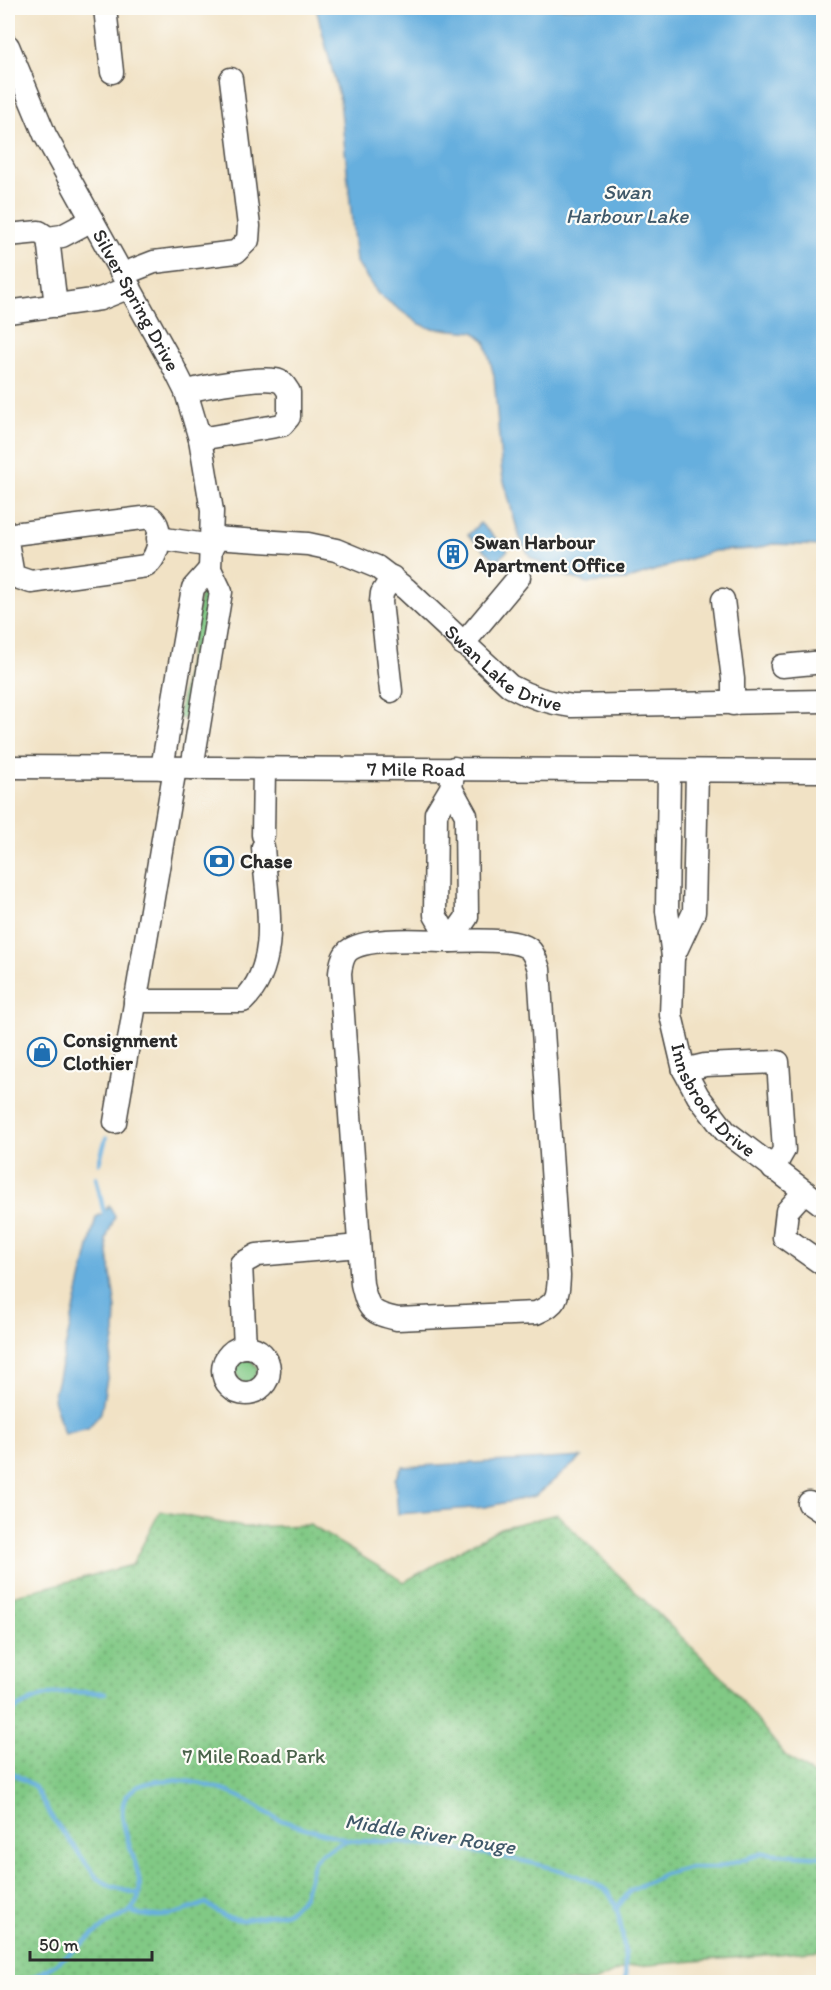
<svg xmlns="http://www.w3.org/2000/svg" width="831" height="1990" viewBox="0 0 831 1990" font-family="Itim,sans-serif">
<defs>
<pattern id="park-dots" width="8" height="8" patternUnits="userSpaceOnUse" patternTransform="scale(1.5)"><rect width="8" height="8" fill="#81c985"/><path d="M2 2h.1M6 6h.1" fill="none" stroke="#6aa36d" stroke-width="1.8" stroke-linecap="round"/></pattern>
</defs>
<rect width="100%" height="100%" fill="#fdfcf7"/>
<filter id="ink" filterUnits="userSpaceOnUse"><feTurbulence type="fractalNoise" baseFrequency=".0167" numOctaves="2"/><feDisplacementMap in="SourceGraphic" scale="12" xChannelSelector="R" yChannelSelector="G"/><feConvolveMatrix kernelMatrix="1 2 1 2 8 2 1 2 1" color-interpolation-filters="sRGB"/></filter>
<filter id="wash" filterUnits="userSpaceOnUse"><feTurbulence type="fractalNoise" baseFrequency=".008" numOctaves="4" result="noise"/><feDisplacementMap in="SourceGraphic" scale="24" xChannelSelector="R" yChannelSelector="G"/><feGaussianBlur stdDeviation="1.35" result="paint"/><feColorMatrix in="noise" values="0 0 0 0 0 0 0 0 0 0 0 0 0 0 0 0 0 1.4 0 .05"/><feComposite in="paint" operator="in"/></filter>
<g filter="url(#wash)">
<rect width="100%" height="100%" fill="#f1e2c5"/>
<g fill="#81c985" stroke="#567a58" stroke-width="1.5">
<path d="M202,587L211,589L190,715L182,719L178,717Z"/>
<path d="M247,1355L258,1369L254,1379L246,1384L239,1379L234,1368L242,1356Z"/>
</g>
<path fill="url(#park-dots)" stroke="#567a58" stroke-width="1.5" d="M160,1511L243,1527L310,1525L404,1582L500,1528L557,1514L723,1678L785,1755L823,1782V1950L626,1967L594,1982H8V1597L132,1565Z"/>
<g fill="#66afde" stroke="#486d84" stroke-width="1.5">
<path d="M316,8H823V546L773,544L754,549L714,551L626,580L588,583L560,574L530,557L519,536L502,474L494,376L485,341L474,332L430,328L418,323L378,294L356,262L340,100Z"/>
<path d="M480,523L508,550L497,561L468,535Z"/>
<path d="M109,1205L115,1216L106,1239L116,1309L115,1333L101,1413L88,1428L64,1434L53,1399L96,1217L104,1213Z"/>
<path d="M582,1457L535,1496L485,1507L398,1514L395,1479L402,1467Z"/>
</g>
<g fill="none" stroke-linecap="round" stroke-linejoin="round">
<g stroke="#66afde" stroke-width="4.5">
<path d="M99,1163L106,1138"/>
<path d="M96,1177L104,1213"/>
<path d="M8,1714C43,1690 63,1691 105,1693"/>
<path d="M8,1760L9,1771L34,1786L51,1816L97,1878L111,1886L139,1894"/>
<path d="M616,1909L630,1891L664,1874L688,1868H715L764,1853L824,1857"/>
<path d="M130,1912C161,1921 178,1914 206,1903L225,1917L243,1920L288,1912L304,1896L314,1861L322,1853L347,1840"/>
<path d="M22,1982C55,1970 83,1941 112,1921C117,1917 127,1916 131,1910C134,1907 139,1899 139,1894C146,1863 98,1804 139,1786C169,1773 212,1784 240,1797C253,1803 264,1812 276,1818C297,1827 323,1833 346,1839C364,1844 385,1840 404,1842C453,1848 564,1863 603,1888C623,1900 626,1961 625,1982"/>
</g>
</g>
</g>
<g filter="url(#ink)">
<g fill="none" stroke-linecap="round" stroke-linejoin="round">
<g stroke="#494642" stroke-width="25">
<g id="minor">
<path d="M105,8L112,72"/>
<path id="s1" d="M8,46L45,135L173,366L186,392L200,439L212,511L210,569L221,592L192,768"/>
<path d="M8,235L39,232L48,238L62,236L92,220"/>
<path d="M48,238L56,306"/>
<path d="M123,274L154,262L236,252L248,240L249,226L231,79"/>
<path d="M8,312L100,299L130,287"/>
<path d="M186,392C203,386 259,377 275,380C283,381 285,386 289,392V417L282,425L200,439"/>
<path d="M8,537L13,534L151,517C165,528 159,557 146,566L31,582L13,576L8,547"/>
<path d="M158,538L213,546"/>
<path id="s2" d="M213,538L308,544L336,550L377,567L406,589L510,686C530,697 548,703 572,706L824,701"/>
<path d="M723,600L733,679V704"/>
<path d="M463,644L519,577"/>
<path d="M782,666L824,662"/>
<path d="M391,691L381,602L382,593L392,577"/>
<path id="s3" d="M8,767L824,771"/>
<path d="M162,768L193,588L210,569"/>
<path id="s4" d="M669,771L667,911L673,957L671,1015L684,1070L698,1096L725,1131L824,1206"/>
<path d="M451,788L466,815L467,917L450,941L435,915L436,813L451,788L454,768"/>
<path d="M263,835L264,769"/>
<path d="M450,941C468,941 520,937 531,951C535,956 537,964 539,969L559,1276C558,1298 557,1304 536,1313L397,1319C371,1313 368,1310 362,1284L340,973C341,965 342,957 348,951C366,936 426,941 450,941Z"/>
<path d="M673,957L694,912L697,771"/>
<path d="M135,1001H243C283,963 266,897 263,847"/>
<path d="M684,1070L705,1065L778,1062L784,1150L773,1169"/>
<path d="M115,1122L175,768"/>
<path d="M804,1192L787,1211L784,1237L824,1265"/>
<path d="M245,1347L241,1264L257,1255L359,1246"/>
<circle cx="246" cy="1370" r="23"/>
<path d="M809,1503L824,1513"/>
</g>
</g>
<use href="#minor" stroke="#fff" stroke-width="22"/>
</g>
</g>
<defs>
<g id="building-ring" transform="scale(1.5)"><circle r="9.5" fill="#fdfcf7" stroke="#1f6fb2" stroke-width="1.5"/><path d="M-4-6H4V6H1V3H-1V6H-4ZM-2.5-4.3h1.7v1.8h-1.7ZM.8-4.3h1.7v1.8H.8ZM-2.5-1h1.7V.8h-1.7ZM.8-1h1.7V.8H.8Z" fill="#1f6fb2"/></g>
<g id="bank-ring" transform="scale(1.5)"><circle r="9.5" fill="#fdfcf7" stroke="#1f6fb2" stroke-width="1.5"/><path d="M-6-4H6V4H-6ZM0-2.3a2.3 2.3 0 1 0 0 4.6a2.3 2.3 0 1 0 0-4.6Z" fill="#1f6fb2"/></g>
<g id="shop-ring" transform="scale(1.5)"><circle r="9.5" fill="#fdfcf7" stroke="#1f6fb2" stroke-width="1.5"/><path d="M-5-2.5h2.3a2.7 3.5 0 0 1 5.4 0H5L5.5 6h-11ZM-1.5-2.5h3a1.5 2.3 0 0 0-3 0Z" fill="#1f6fb2"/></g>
</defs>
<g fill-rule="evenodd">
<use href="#building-ring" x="453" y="554"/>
<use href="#bank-ring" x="219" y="861"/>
<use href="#shop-ring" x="42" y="1052"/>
</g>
<g text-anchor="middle" stroke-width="4.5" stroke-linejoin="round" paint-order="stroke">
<g font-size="20" fill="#2b2b2b" stroke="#fdfcf7">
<text dy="7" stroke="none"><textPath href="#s1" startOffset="285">Silver Spring Drive</textPath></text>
<text dy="7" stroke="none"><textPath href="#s2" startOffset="332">Swan Lake Drive</textPath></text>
<text dy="7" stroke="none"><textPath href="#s3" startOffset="408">7 Mile Road</textPath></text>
<text dy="7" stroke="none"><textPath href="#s4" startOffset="342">Innsbrook Drive</textPath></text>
</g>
<g font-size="20" font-weight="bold" fill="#2b2b2b" stroke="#fdfcf7" text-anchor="start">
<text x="474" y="549">Swan Harbour<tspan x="474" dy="23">Apartment Office</tspan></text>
<text x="240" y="868">Chase</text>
<text x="63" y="1047">Consignment<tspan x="63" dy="23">Clothier</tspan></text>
</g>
<g font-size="20" fill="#49624a" stroke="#fdfcf7">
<text x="254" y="1763">7 Mile Road Park</text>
</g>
<g font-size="21" font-style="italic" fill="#40596a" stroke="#fdfcf7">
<text x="627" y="199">Swan<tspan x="627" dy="24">Harbour Lake</tspan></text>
<text transform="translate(430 1834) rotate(9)" y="7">Middle River Rouge</text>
</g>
</g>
<rect width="831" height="1990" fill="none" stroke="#fdfcf7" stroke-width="30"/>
<path d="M30 1951v9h122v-9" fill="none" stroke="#2b2b2b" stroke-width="3"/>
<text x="39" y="1951" font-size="18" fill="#2b2b2b" stroke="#fdfcf7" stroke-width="4.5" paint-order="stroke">50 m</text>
</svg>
